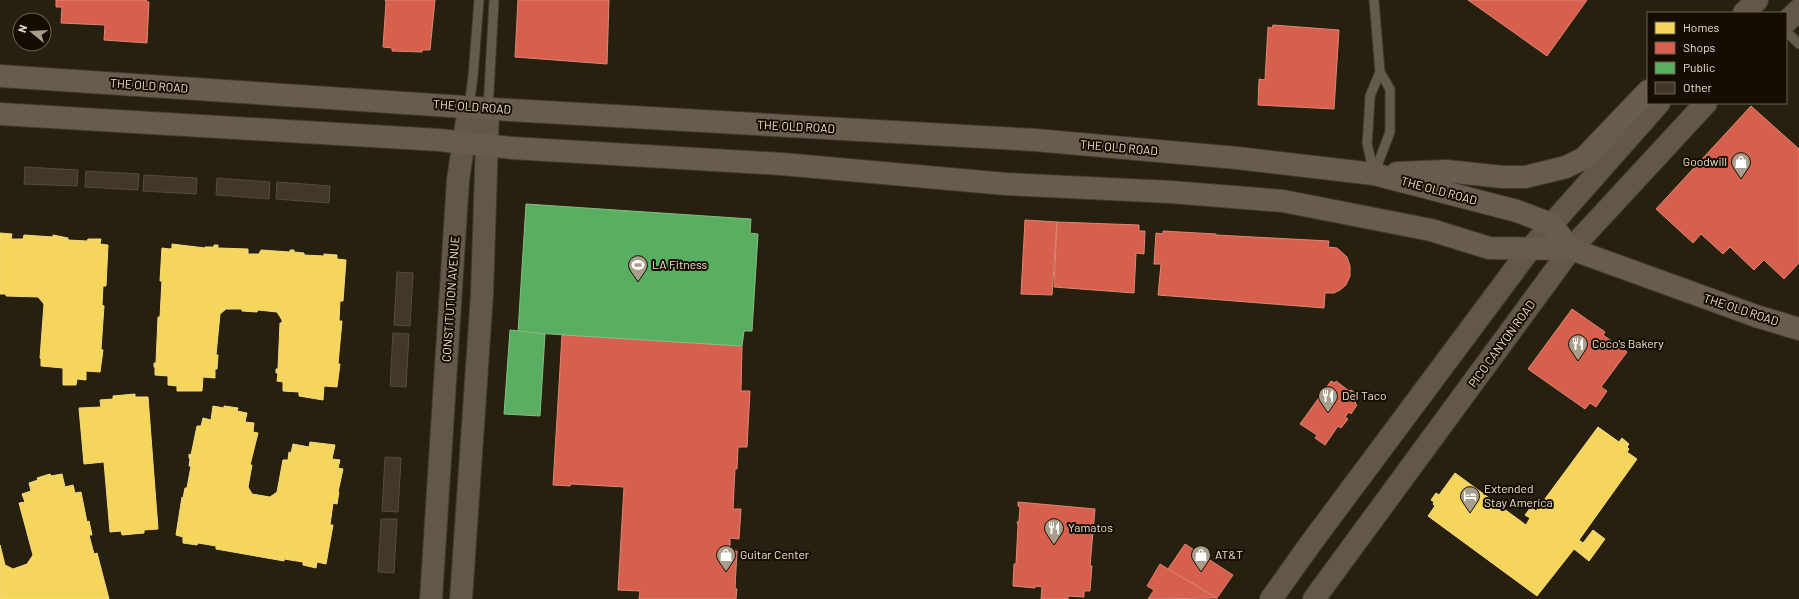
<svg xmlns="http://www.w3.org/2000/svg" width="1799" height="599" viewBox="0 0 1799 599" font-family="Barlow,sans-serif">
<rect width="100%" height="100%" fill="#27200f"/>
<g fill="#f6d55c" stroke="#f4d97e">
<path d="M0,233L12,234L11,239H23L24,235L53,237V235L68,238V240L87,241L88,239H101L100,244L108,245L106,286H103L102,305L104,306L101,349L103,350L100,372L86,371V380L77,379L76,385H63V368L41,366V359L40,358L44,304L38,297L6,296V294H0Z"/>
<path d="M172,244L205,248V247H214V245H218V248L248,249V254H259L261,250L290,252V250H294V252L304,253V255L324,256V254L337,255V259L346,260L343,301H340L339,321H342L338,364H340L337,387L324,386L323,400L299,396V392L283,391V382L277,381L278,373H276V369H278L280,323H282V320L277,312L258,310L257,312L242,311V309H226L220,314L216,355H218L217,369H215V378L203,377L202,391H177V386L168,385V376L155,375V367H154V363H156L158,317H160L162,281H160L162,248L170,249L172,248Z"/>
<path d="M135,394V397H148L158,529L144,530V533L122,535L121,531L110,532L104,462L84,464L79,408L101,407L100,400L113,399V396Z"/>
<path d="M213,406L224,408V406L238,408L237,411L247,413L245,422L254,423L253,432L258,433L250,465H252L248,487L252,494L270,497L277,492L283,460H288L289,452L291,453L293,444L309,447L310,442L335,445L332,459L340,460L338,468L343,469L338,492H339L337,504L333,503L330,525H333L326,564L317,562L316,568L303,565V562L284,559V561L216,549V546L198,543L197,545L183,543V537L176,535L182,497L183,498L185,488H187L191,466H189L190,459L189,458V454L191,455L197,426H201L203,418L211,420Z"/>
<path d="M1598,427L1619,442L1622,438L1629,444L1627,447L1629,449L1627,452L1637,459L1579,540L1583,543L1593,530L1605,539L1589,561L1574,549L1537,596L1428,516L1435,506L1433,504L1434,502L1431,500L1436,493L1439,495L1455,473L1526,525L1530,518L1525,515L1531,507L1536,511Z"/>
<path d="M50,474L51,476L62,474L65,487L73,485L75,493L81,492L87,522L89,521L92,535H89L94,554L97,553L109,599H0V545L5,565L13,569L27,564L33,555L19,503L25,502L22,494L31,491L29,483L38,480L37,478Z"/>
</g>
<g fill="#d6604d" stroke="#dd8774">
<path d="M56,0H147L146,2H149L147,43L104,40L105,25L61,23L62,7H56Z"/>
<path d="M385,0H435L430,50H422V52L392,51V48L383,47L386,2Z"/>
<path d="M518,0H609L607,64L515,57Z"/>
<path d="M1468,0H1587L1547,56Z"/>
<path d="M1273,25L1339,30L1334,109L1258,105L1259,79L1265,80L1268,27L1272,28Z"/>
<path d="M1751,106L1799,149V263L1784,279L1764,260L1754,270L1730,247L1723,254L1701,234L1693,243L1656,209Z"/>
<path d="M1025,220L1057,222L1052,295L1021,294Z"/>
<path d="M1057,222L1139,225V231H1145L1144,254L1136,253L1134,293L1054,287Z"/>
<path d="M1163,231L1216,234V235L1329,241L1328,247L1337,248L1347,257L1350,266V276L1346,285L1340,290L1334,293H1325L1324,308L1158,295L1161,264H1154L1156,233L1163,234Z"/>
<path d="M1572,309L1605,332L1603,335L1627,352L1601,387L1607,391L1596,407L1590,403L1585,409L1528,369Z"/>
<path d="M562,335L742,346L741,391H750L747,447H738L737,469H735L733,509H741L739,539L730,538V551H737L735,588L737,589L736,599H639L640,591L618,590L624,487L571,484L570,486L553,485Z"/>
<path d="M1331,381L1335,383L1336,381L1349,391L1351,390L1358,395L1355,398L1358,399L1355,403L1357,405L1351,414L1349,412L1345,417L1348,419L1341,428L1338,426L1325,445L1315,438L1317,435L1300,424Z"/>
<path d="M1018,502L1095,509L1090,566H1092L1090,591H1084V597L1068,596V599H1041L1042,587L1035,586V588L1013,586L1014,564H1016L1018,525L1017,522L1019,521L1020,507L1018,506Z"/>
<path d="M1185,544L1233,575L1217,598L1168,569Z"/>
<path d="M1160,564L1168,569L1217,598L1148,599L1154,590L1147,586Z"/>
</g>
<g fill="#5aae61" stroke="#86be82">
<path d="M526,204L751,219L750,233L758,234L752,331H744L742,346L518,332Z"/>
<path d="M510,330L545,334L540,416L504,414Z"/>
</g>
<g fill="#41382b" stroke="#554b3e">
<path d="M25,167L78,170L77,186L24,184Z"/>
<path d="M86,171L139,174L138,190L85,187Z"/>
<path d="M144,175L197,178L196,194L143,191Z"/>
<path d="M217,178L270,182L269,199L216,195Z"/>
<path d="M277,182L330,186L329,203L276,199Z"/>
<path d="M397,272L413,273L410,326L394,325Z"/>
<path d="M393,333L409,334L406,387L390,386Z"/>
<path d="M385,457L401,458L398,512L382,511Z"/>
<path d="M381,519H397L394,573L378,572Z"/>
</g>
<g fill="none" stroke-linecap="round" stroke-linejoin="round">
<g stroke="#403a2e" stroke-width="11">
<g id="service">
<path d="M1374,0L1380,72L1370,96L1368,131L1367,143L1374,174"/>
<path d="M1786,31L1799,44"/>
<path d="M469,107L473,76L479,0"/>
<path d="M488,109L494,0"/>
<path d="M1374,174L1390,132V89L1380,72"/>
</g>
</g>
<g stroke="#403a2e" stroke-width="24">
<g id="secondary">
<path d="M1744,13L1757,0"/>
<path d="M1786,22L1799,10"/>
<path d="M431,599L458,180L469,107"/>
<path d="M461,599L482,294L488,109"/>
<path d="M1271,599L1311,543L1530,249L1659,103"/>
<path d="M1314,599L1571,249L1706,103"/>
</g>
</g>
<g stroke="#403a2e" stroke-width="24">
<g id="primary">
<path d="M0,76L510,110L1035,140L1237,158L1374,174L1517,211L1551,224L1571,249"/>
<path d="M0,114L439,140L512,148L782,164L1006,184L1171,192L1283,201L1431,230L1489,248L1571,249L1756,316L1799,329"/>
<path d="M1397,173L1446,171L1503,177H1525L1566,167L1584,158L1648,91"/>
</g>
</g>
<use href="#service" stroke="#635c4e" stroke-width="9"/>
<use href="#secondary" stroke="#61574a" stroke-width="22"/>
<use href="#primary" stroke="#685c50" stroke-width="22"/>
</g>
<defs>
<g id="shop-pin" transform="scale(1)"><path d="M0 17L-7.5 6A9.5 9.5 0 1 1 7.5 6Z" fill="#a89e8b" stroke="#150d01"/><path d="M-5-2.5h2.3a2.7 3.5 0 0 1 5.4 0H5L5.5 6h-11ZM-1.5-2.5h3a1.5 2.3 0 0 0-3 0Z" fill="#fff"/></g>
<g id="stadium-pin" transform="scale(1)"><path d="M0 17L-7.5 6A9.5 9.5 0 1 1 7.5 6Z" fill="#a89e8b" stroke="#150d01"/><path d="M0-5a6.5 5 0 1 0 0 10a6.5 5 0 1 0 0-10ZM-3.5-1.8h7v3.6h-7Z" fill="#fff"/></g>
<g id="restaurant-pin" transform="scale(1)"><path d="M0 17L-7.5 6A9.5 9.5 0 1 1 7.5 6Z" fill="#a89e8b" stroke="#150d01"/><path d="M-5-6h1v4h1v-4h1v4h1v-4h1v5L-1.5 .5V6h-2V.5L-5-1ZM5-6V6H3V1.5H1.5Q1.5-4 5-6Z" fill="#fff"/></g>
<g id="hotel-pin" transform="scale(1)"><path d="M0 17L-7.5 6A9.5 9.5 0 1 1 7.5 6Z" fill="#a89e8b" stroke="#150d01"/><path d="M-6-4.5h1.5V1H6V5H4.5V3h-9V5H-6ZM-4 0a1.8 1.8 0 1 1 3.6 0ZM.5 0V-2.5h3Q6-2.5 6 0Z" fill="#fff"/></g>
</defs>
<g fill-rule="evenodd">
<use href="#shop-pin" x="1741" y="162"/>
<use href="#stadium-pin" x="638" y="265"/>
<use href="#restaurant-pin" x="1578" y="344"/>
<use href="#restaurant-pin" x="1328" y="396"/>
<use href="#hotel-pin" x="1470" y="496"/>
<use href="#restaurant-pin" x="1054" y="528"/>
<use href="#shop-pin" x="726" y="555"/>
<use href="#shop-pin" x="1201" y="555"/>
</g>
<g text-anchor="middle" stroke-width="4" stroke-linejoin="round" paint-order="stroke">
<g font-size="12" fill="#eee2ce" stroke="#150d01">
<text transform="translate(149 86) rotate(4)" y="4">THE OLD ROAD</text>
<text transform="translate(472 107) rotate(4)" y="4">THE OLD ROAD</text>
<text transform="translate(796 127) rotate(3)" y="4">THE OLD ROAD</text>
<text transform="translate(1119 148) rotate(5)" y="4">THE OLD ROAD</text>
<text transform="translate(1439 191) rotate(15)" y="4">THE OLD ROAD</text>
<text transform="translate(451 299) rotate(-86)" y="4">CONSTITUTION AVENUE</text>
<text transform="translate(1741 310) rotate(18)" y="4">THE OLD ROAD</text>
<text transform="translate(1502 344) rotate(-54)" y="4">PICO CANYON ROAD</text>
</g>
<g font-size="12" fill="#eee2ce" stroke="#150d01" text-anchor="start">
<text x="1727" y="166" text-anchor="end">Goodwill</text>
<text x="652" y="269">LA Fitness</text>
<text x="1592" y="348">Coco's Bakery</text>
<text x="1342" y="400">Del Taco</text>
<text x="1484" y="493">Extended<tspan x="1484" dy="14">Stay America</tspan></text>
<text x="1068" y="532">Yamatos</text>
<text x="740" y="559">Guitar Center</text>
<text x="1215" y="559">AT&amp;T</text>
</g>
</g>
<rect x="1647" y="12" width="140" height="92" fill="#150d01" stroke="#6c6253"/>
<rect x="1655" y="22" width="20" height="12" fill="#f6d55c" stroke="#6c6253"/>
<text x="1683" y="32" font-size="12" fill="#eee2ce">Homes</text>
<rect x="1655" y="42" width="20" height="12" fill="#d6604d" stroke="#6c6253"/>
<text x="1683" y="52" font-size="12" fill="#eee2ce">Shops</text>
<rect x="1655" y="62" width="20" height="12" fill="#5aae61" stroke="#6c6253"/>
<text x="1683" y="72" font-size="12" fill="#eee2ce">Public</text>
<rect x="1655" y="82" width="20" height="12" fill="#41382b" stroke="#6c6253"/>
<text x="1683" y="92" font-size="12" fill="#eee2ce">Other</text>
<g transform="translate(32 32) rotate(288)"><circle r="19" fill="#150d01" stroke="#6c6253"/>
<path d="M0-3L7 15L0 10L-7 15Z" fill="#a89e8b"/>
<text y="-6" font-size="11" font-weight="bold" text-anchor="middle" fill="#eee2ce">N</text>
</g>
</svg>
